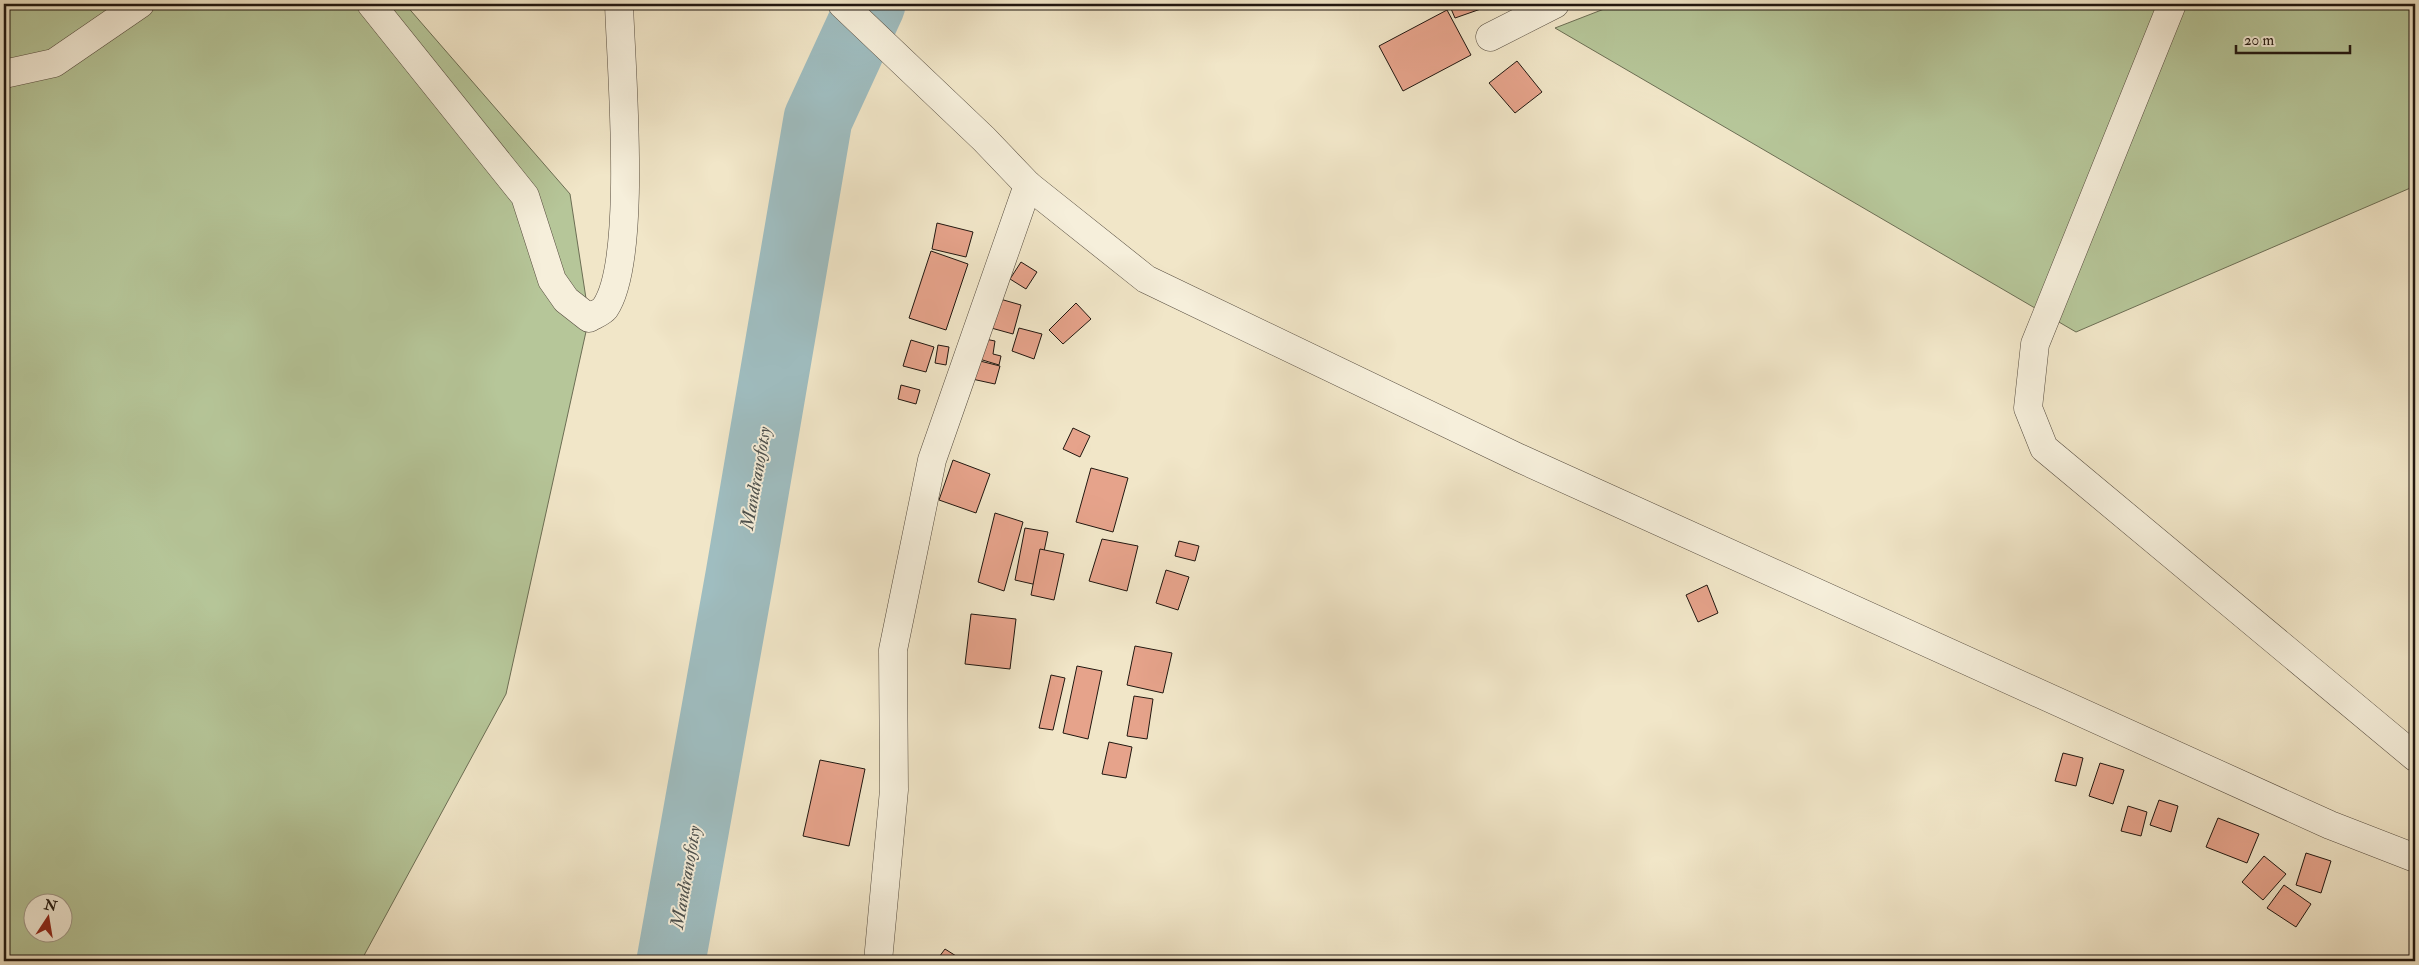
<svg xmlns="http://www.w3.org/2000/svg" width="2419" height="965" viewBox="0 0 2419 965" font-family="'IM FELL Double Pica',serif">
<rect width="100%" height="100%" fill="#f1e6c8"/>
<filter id="stains"><feTurbulence type="fractalNoise" baseFrequency=".004" numOctaves="4"/><feColorMatrix values="0 0 0 0 .2 0 0 0 0 .09 0 0 0 0 .02 0 0 0 .5 -.17"/></filter>
<radialGradient id="worn" r=".72"><stop offset=".6" stop-color="#630" stop-opacity="0"/><stop offset="1" stop-color="#630" stop-opacity=".3"/></radialGradient>
<g fill="#b6c699" stroke="#6c6e54" fill-rule="evenodd">
<path d="M4,4H405L570,194L589,318L506,694L361,961H4ZM32,902H62V932H32Z"/>
<path d="M1617,4H2415V186L2076,332L1555,28Z"/>
</g>
<g fill="none" stroke-linecap="round" stroke-linejoin="round">
<path stroke="#9fbdc0" stroke-width="69" d="M671,961L740,575L818,119L871,4"/>
</g>
<g fill="#e6a38b" stroke="#211710">
<path d="M1449,4H1495L1455,18Z"/>
<path d="M1447,10L1471,55L1403,91L1379,46Z"/>
<path d="M1517,61L1542,92L1515,113L1489,83Z"/>
<path d="M937,223L973,232L966,257L932,249Z"/>
<path d="M931,251L968,264L946,330L909,318Z"/>
<path d="M1021,262L1037,272L1026,289L1010,279Z"/>
<path d="M993,297L1021,305L1013,334L984,326Z"/>
<path d="M1076,303L1091,319L1063,344L1049,330Z"/>
<path d="M1019,328L1042,334L1034,359L1012,351Z"/>
<path d="M980,338L995,341L993,354L1001,356L999,365L976,358Z"/>
<path d="M911,340L934,347L926,372L903,366Z"/>
<path d="M938,345L949,347L946,365L935,363Z"/>
<path d="M976,360L1000,366L995,384L972,379Z"/>
<path d="M901,385L920,390L916,404L898,399Z"/>
<path d="M1073,428L1090,436L1080,457L1063,449Z"/>
<path d="M953,460L990,474L976,513L939,500Z"/>
<path d="M1091,468L1128,478L1113,532L1076,522Z"/>
<path d="M995,513L1023,522L1004,591L978,582Z"/>
<path d="M1025,528L1048,532L1037,585L1015,580Z"/>
<path d="M1102,539L1138,546L1127,591L1089,581Z"/>
<path d="M1179,541L1199,546L1195,561L1175,556Z"/>
<path d="M1040,549L1064,554L1054,600L1031,595Z"/>
<path d="M1166,570L1189,577L1178,610L1156,603Z"/>
<path d="M1707,585L1718,613L1698,622L1686,595Z"/>
<path d="M971,614L1016,619L1010,669L965,664Z"/>
<path d="M1135,646L1172,653L1163,693L1127,685Z"/>
<path d="M1077,666L1102,671L1088,739L1063,733Z"/>
<path d="M1051,675L1065,678L1053,730L1039,728Z"/>
<path d="M1134,696L1153,699L1147,739L1127,736Z"/>
<path d="M1109,742L1132,747L1126,778L1102,774Z"/>
<path d="M2063,753L2083,758L2076,786L2055,781Z"/>
<path d="M820,760L865,769L849,846L803,836Z"/>
<path d="M2100,763L2124,770L2113,804L2089,796Z"/>
<path d="M2159,800L2178,806L2171,832L2150,825Z"/>
<path d="M2128,806L2147,812L2141,836L2121,831Z"/>
<path d="M2218,818L2259,834L2247,863L2206,847Z"/>
<path d="M2306,853L2331,861L2321,893L2296,885Z"/>
<path d="M2264,856L2286,874L2263,900L2242,882Z"/>
<path d="M2284,885L2311,904L2296,927L2267,908Z"/>
<path d="M945,949L964,961H936Z"/>
</g>
<g fill="none" stroke-linecap="round" stroke-linejoin="round">
<g stroke="#554b3e" stroke-width="29">
<g id="minor">
<path d="M371,4L525,196L552,280L566,300L589,318C594,315 602,312 605,308C638,260 621,68 619,4"/>
<path d="M2172,4L2035,344L2028,408L2044,448L2415,757"/>
<path d="M1490,37L1555,4"/>
<path d="M4,74L54,63L140,4"/>
<path d="M878,961L894,790L893,650L932,460L1028,185"/>
</g>
</g>
<g stroke="#554b3e" stroke-width="29">
<path id="tertiary" d="M842,4L984,139L1028,185L1146,279L1519,458L2330,825L2415,858"/>
</g>
<use href="#minor" stroke="#f6efdb" stroke-width="28"/>
<use href="#tertiary" stroke="#f6efdb" stroke-width="28"/>
</g>
<g text-anchor="middle" stroke-width="4" stroke-linejoin="round" paint-order="stroke">
<g font-size="19" font-style="italic" fill="#4d514e" stroke="#f6efdb">
<text transform="translate(755 478) rotate(-80)" y="7">Mandranofotsy</text>
<text transform="translate(685 877) rotate(-80)" y="7">Mandranofotsy</text>
</g>
</g>
<rect width="2419" height="965" fill="none" stroke="#f1e6c8" stroke-width="20"/>
<rect x="5" y="5" width="2409" height="955" fill="none" stroke="#211710" stroke-width="2.5"/>
<rect x="10" y="10" width="2399" height="945" fill="none" stroke="#211710"/>
<g transform="translate(48 918) rotate(12)"><circle r="24" fill="#f6efdb" stroke="#a1998a"/>
<path d="M0-4L9 19L0 12L-9 19Z" fill="#8f2418"/>
<text y="-8" font-size="14" font-weight="bold" text-anchor="middle" fill="#211710">N</text>
</g>
<path d="M2236 45v8h114v-8" fill="none" stroke="#211710" stroke-width="2.5"/>
<text x="2244" y="45" font-size="15" fill="#211710" stroke="#f6efdb" stroke-width="4" paint-order="stroke">20 m</text>
<rect width="100%" height="100%" filter="url(#stains)"/>
<rect width="100%" height="100%" fill="url(#worn)"/>
</svg>
